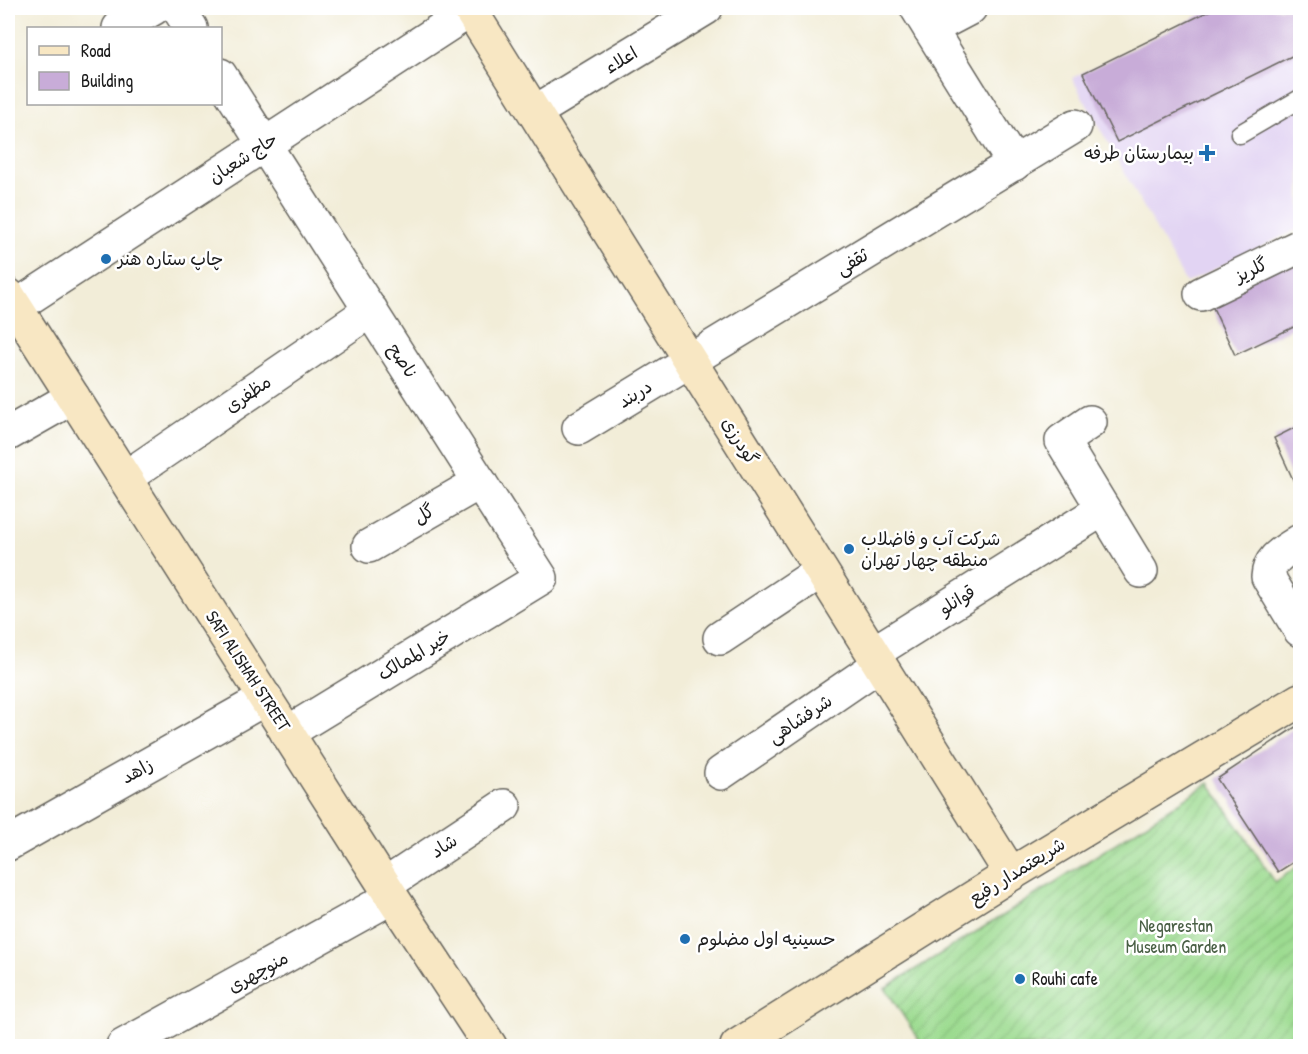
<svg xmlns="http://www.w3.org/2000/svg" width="1308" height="1054" viewBox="0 0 1308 1054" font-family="'Patrick Hand','Playpen Sans Arabic',sans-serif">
<defs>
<pattern id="garden-furrows" width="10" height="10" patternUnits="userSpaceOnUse" patternTransform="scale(1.5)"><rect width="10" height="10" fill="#9cdb90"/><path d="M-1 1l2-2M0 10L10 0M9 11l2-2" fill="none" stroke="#86bb7c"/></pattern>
</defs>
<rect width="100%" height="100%" fill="#fff"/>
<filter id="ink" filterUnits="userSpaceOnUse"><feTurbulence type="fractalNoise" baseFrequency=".0167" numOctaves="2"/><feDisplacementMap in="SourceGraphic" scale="12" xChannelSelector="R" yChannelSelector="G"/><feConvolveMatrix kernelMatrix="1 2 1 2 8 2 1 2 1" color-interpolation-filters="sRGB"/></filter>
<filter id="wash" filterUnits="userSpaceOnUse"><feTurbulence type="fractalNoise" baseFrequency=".008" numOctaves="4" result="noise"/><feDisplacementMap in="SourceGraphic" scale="24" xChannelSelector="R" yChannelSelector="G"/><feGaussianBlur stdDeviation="1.35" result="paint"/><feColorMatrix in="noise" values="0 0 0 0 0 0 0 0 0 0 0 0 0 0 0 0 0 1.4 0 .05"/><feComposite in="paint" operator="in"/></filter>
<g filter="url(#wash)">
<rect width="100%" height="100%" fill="#f2edd8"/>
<path fill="#e2d4f3" d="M1215,8H1300V228L1186,283L1072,78Z"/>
<path fill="url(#garden-furrows)" stroke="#5c7c56" stroke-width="1.5" d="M1209,783L1275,882L1300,865V1046H923L885,988L1026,901Z"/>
<g id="blocks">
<g fill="#c8acd8">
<path d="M1215,8H1300V52L1117,142L1083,73Z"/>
<path d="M1300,254V324L1235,355L1208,297Z"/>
<path d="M1300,425V481L1295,484L1274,438Z"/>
<path d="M1300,724V858L1278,872L1217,779Z"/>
</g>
</g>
</g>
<g filter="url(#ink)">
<use href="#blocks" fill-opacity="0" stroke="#67655e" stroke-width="1.5"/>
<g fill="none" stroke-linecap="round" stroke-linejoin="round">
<g stroke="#67655e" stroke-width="21">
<path id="lane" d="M1240,134L1300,99"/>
</g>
<g stroke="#67655e" stroke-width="36">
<g id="street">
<path d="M178,8L191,28"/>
<path d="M917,8L1014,164"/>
<path d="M119,28L154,8"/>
<path d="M930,29L970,8"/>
<path d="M220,75L541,578L287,733"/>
<path d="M535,112L706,8"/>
<path d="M1201,294L1300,246"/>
<path d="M15,307L474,8"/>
<path d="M1090,422L1062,441L1141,571"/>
<path d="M579,428L1075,126"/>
<path d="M8,434L73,397"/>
<path d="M125,478L371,310"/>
<path d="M1300,541C1286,551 1269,557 1268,577L1300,630"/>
<path d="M369,546L480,482"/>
<path d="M720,638L821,571"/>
<path d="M873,653L1103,509"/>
<path d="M721,773L880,664"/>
<path d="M8,844L266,698"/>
<path d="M385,885L504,806"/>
<path d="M123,1046L392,897"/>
</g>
</g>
<g stroke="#67655e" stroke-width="36">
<g id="secondary">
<path d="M469,8L1011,874"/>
<path d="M8,295L392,897L490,1046"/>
<path d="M737,1046L1011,874L1300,700"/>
</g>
</g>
<use href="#lane" stroke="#fff" stroke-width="18"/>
<use href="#street" stroke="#fff" stroke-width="33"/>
<use href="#secondary" stroke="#f8e7c3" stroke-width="33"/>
</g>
</g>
<g fill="#1f6fb2" stroke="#fff" stroke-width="2">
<path d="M1204 144h6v6h6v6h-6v6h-6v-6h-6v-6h6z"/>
<circle cx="106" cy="259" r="6"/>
<circle cx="849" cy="549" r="6"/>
<circle cx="685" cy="939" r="6"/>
<circle cx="1020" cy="979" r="6"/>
</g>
<g text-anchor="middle" stroke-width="5" stroke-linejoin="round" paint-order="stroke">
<g font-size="18" fill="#1c1c1c" stroke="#fff">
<text transform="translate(621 60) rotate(-31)" y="6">اعلاء</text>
<text transform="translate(243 158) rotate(-33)" y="6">حاج شعبان</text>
<text transform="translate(852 262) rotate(-31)" y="6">ثقفی</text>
<text transform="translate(1251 270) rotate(-25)" y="6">گلریز</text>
<text transform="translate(403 361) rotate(57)" y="6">ناصح</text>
<text transform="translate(248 394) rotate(-34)" y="6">مظفری</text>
<text transform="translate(635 394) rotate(-32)" y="6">دربند</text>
<text transform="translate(740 441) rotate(58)" y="6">گودرزی</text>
<text transform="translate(424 514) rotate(-30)" y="6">گل</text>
<text transform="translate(957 600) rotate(-32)" y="6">قوانلو</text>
<text transform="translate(414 655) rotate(-31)" y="6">خیر الممالک</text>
<text transform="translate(248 671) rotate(57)" y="6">SAFI ALISHAH STREET</text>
<text transform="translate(800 719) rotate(-34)" y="6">شرفشاهی</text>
<text transform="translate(137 771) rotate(-30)" y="6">زاهد</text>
<text transform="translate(444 846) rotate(-33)" y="6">شاد</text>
<text transform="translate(1017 871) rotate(-32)" y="6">شریعتمدار رفیع</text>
<text transform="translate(258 972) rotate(-29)" y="6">منوچهری</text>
</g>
<g font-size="18" fill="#1c1c1c" stroke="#fff" text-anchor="start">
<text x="1194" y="159" text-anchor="end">بیمارستان طرفه</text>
<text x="118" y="265">چاپ ستاره هنر</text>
<text x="861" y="545">شرکت آب و فاضلاب<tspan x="861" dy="21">منطقه چهار تهران</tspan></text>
<text x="697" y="945">حسینیه اول مضلوم</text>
<text x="1032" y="985">Rouhi cafe</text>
</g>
<g font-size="18" fill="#495f45" stroke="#fff">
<text x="1176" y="932">Negarestan<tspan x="1176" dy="21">Museum Garden</tspan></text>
</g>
</g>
<rect width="1308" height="1054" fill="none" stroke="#fff" stroke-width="30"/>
<rect x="27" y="27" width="195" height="78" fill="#ffffff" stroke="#a4a4a4" stroke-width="1.5"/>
<rect x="39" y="46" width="30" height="9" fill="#f8e7c3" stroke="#a4a4a4" stroke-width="1.5"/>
<text x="81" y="57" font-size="18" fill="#1c1c1c">Road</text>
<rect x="39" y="72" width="30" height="18" fill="#c8acd8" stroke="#a4a4a4" stroke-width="1.5"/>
<text x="81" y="87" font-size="18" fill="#1c1c1c">Building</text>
</svg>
